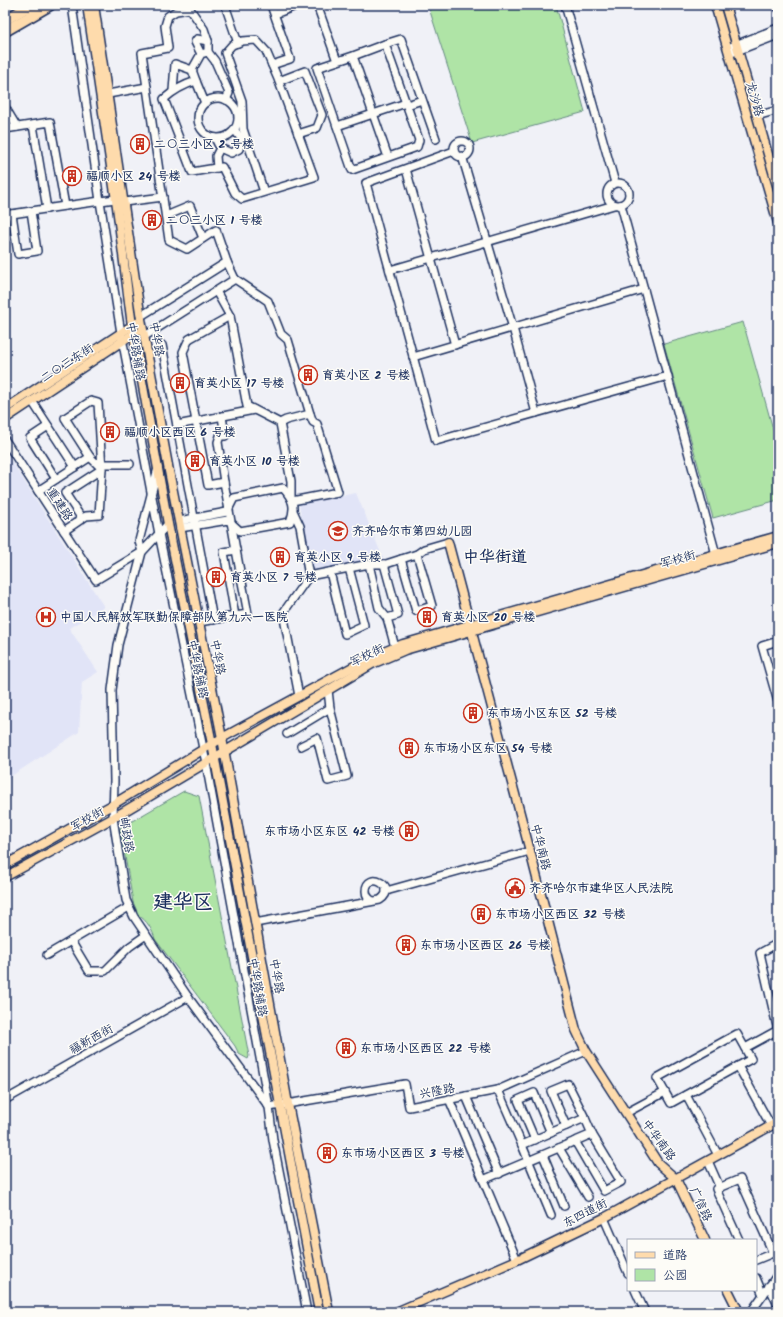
<svg xmlns="http://www.w3.org/2000/svg" width="783" height="1317" viewBox="0 0 783 1317" font-family="Kalam,'LXGW WenKai TC',sans-serif">
<rect width="100%" height="100%" fill="#f0f1f7"/>
<filter id="ink" filterUnits="userSpaceOnUse"><feTurbulence type="fractalNoise" baseFrequency=".025" numOctaves="2"/><feDisplacementMap in="SourceGraphic" scale="8" xChannelSelector="R" yChannelSelector="G"/><feConvolveMatrix kernelMatrix="1 2 1 2 8 2 1 2 1" color-interpolation-filters="sRGB"/></filter>
<g filter="url(#ink)">
<g fill="#e1e4f7">
<path d="M5,451L104,607L69,628L98,672L82,682L79,732L5,780Z"/>
<path d="M356,493L383,558L312,572L299,504Z"/>
</g>
<g fill="#afe4a6" stroke="#658a82">
<path d="M428,5H556L585,112L472,143Z"/>
<path d="M743,322L778,447V500L713,518L664,344Z"/>
<path d="M184,791L199,796L249,1056L248,1059L239,1054L235,1046L155,939C153,931 146,919 139,916L133,902L120,828Z"/>
</g>
<g fill="none" stroke-linecap="round" stroke-linejoin="round">
<g stroke="#1b2f5e" stroke-width="10">
<g id="minor">
<path d="M72,5L100,201L121,333L159,534L206,763L269,1107L273,1140L307,1312"/>
<path d="M190,5V9L176,11L168,16L165,26L168,48L142,53L169,240L187,249L216,230L227,262"/>
<path d="M225,5L238,43"/>
<path d="M271,5L290,59L272,65"/>
<path d="M317,5L337,61"/>
<path d="M565,5L615,183"/>
<path d="M777,5L778,8"/>
<path d="M190,9L204,29L208,41"/>
<path d="M275,14L298,5"/>
<path d="M385,44L401,39L436,139"/>
<path d="M728,48L778,28"/>
<path d="M208,52L215,61L229,93L226,100"/>
<path d="M729,54L778,35"/>
<path d="M353,56L385,44L419,140L417,147L352,170L317,68L353,56L388,157"/>
<path d="M192,70L201,54L195,42L197,39L208,41V52L201,54"/>
<path d="M279,81L305,71L322,115L317,128L298,134"/>
<path d="M173,91L175,64L192,70L196,81"/>
<path d="M108,94L147,87"/>
<circle cx="218" cy="118" r="20"/>
<path d="M205,103L196,81C183,85 174,90 164,99L192,172L222,167L235,193L242,199L314,177L278,79L266,51L256,40L242,41L232,45L225,53L242,101L243,129L264,192"/>
<path d="M407,105L422,100"/>
<path d="M5,107L17,127"/>
<path d="M757,116L778,110"/>
<path d="M33,125L47,209"/>
<path d="M337,126L406,103"/>
<path d="M5,129L50,122L65,206L115,199"/>
<path d="M215,138L220,148L216,156L217,168"/>
<circle cx="462" cy="149" r="8"/>
<path d="M220,148L231,153L239,149L242,140L234,129"/>
<path d="M454,151L366,183L436,441L668,376"/>
<path d="M462,156L513,328L536,413"/>
<path d="M406,169L455,345"/>
<circle cx="618" cy="194" r="11"/>
<path d="M124,202L163,197"/>
<path d="M621,205L717,558"/>
<path d="M12,214L18,254L37,251L31,211"/>
<path d="M5,215L65,206"/>
<path d="M166,216L190,206L203,238"/>
<path d="M390,270L614,205"/>
<path d="M235,279L268,301L281,334L288,340L310,414"/>
<path d="M216,291L230,316L247,406L280,423L291,481V497"/>
<path d="M141,316L227,262L235,279L145,336"/>
<path d="M162,345L213,620"/>
<path d="M413,357L644,289"/>
<path d="M32,401L75,467"/>
<path d="M222,416L225,436H220L218,442L224,482"/>
<path d="M280,423L286,420L310,414L313,422L317,424L338,492L292,501"/>
<path d="M177,425L254,410"/>
<path d="M48,426L30,438L56,479"/>
<path d="M5,440L96,580L142,552L139,541L158,468"/>
<path d="M101,464H130"/>
<path d="M38,491L90,457"/>
<path d="M294,513L300,526L309,576L283,613L299,696"/>
<path d="M179,521L227,512L234,498L283,488C293,499 296,507 290,522L240,531L228,520L180,528"/>
<path d="M168,524L142,552L118,645L112,690L114,781L113,818L126,900L134,917L188,997L269,1107L405,1084L409,1107L498,1090L586,1051"/>
<path d="M64,531L86,516L99,515L102,469L98,403L91,401L65,418L90,457L102,469L65,493L82,519"/>
<path d="M401,559L416,611L432,606L417,554"/>
<path d="M369,564L379,608L387,618L395,647"/>
<path d="M384,564L398,615L387,618"/>
<path d="M330,572L345,634L364,625L349,568"/>
<path d="M309,576L369,564H386L417,554L424,549L448,542"/>
<path d="M235,616L248,614L236,550"/>
<path d="M199,622L235,616L224,552L236,550L224,482L208,485L183,352L189,339L230,316"/>
<path d="M778,641L762,646L778,702"/>
<path d="M287,734L330,708"/>
<path d="M301,746L317,738L328,781L347,776L330,708L328,690"/>
<path d="M386,891L530,851"/>
<path d="M255,923L380,900C400,886 366,870 366,891C366,896 369,899 373,901"/>
<path d="M71,941L89,971H105L129,947L146,935"/>
<path d="M778,943L760,953L778,1031"/>
<path d="M47,955L129,907"/>
<path d="M737,1034L751,1059L671,1103L657,1078Z"/>
<path d="M745,1048L778,1030"/>
<path d="M738,1066L771,1126"/>
<path d="M498,1090L522,1145"/>
<path d="M686,1095L718,1155"/>
<path d="M466,1096L499,1174"/>
<path d="M449,1099L517,1260"/>
<path d="M5,1100L188,997"/>
<path d="M626,1113L665,1092"/>
<path d="M566,1126L551,1091L568,1084L585,1118"/>
<path d="M535,1140L518,1100L534,1093L551,1133"/>
<path d="M575,1141L604,1191L621,1182L592,1134"/>
<path d="M559,1148L588,1197"/>
<path d="M543,1155L564,1206"/>
<path d="M708,1161L720,1188"/>
<path d="M483,1180L592,1134L585,1118L522,1145L551,1215"/>
<path d="M604,1218L628,1273"/>
<path d="M739,1240L716,1189L740,1179L773,1253L756,1260"/>
<path d="M756,1278L763,1295"/>
<path d="M769,1286L778,1305"/>
<path d="M635,1290L645,1312"/>
<path d="M751,1312L778,1274"/>
<path d="M776,1312L778,1310"/>
</g>
</g>
<g stroke="#1b2f5e" stroke-width="11">
<g id="major">
<path d="M87,5L117,207L132,326L168,524L212,744L319,1312"/>
<path d="M94,5L141,319L169,471L222,738L288,1104L329,1312"/>
<path d="M715,5L778,223"/>
<path d="M725,5L778,189"/>
<path d="M5,409L136,323"/>
<path d="M5,419L136,332"/>
<path d="M448,542L530,851L576,1030L586,1051L658,1163L676,1179L705,1240"/>
<path d="M5,865L112,805L222,738L369,658L403,644L778,536"/>
<path d="M5,877L113,818L372,664L405,650L778,543"/>
<path d="M728,1290L739,1312"/>
<path d="M396,1312L517,1260L604,1218L778,1122"/>
</g>
</g>
<g stroke="#1b2f5e" stroke-width="13">
<g id="highway">
<path d="M5,20L31,5"/>
<path d="M5,31L50,5"/>
</g>
</g>
<use href="#minor" stroke="#fdfcf7" stroke-width="7"/>
<use href="#major" stroke="#fedbac" stroke-width="8"/>
<use href="#highway" stroke="#fedbac" stroke-width="10"/>
</g>
</g>
<defs>
<g id="building-ring" transform="scale(1)"><circle r="9.5" fill="#fdfcf7" stroke="#c8321e" stroke-width="1.5"/><path d="M-4-6H4V6H1V3H-1V6H-4ZM-2.5-4.3h1.7v1.8h-1.7ZM.8-4.3h1.7v1.8H.8ZM-2.5-1h1.7V.8h-1.7ZM.8-1h1.7V.8H.8Z" fill="#c8321e"/></g>
<g id="school-ring" transform="scale(1)"><circle r="9.5" fill="#fdfcf7" stroke="#c8321e" stroke-width="1.5"/><path d="M0-5L7-2L0 1L-7-2ZM-4 1L0 2.5L4 1V4Q0 6-4 4Z" fill="#c8321e"/></g>
<g id="hospital-ring" transform="scale(1)"><circle r="9.5" fill="#fdfcf7" stroke="#c8321e" stroke-width="1.5"/><path d="M-5-5h3v3.5h4V-5h3V5h-3V1.5h-4V5h-3Z" fill="#c8321e"/></g>
<g id="civic-ring" transform="scale(1)"><circle r="9.5" fill="#fdfcf7" stroke="#c8321e" stroke-width="1.5"/><path d="M-.6-6.5H3V-4.5H.6V-3L4-1V1h2V6H-6V1h2V-1L-.6-3ZM-1.2 2.5V6h2.4V2.5Z" fill="#c8321e"/></g>
</defs>
<g fill-rule="evenodd">
<use href="#building-ring" x="140" y="144"/>
<use href="#building-ring" x="72" y="176"/>
<use href="#building-ring" x="152" y="220"/>
<use href="#building-ring" x="308" y="375"/>
<use href="#building-ring" x="180" y="383"/>
<use href="#building-ring" x="110" y="432"/>
<use href="#building-ring" x="195" y="461"/>
<use href="#school-ring" x="338" y="531"/>
<use href="#building-ring" x="280" y="557"/>
<use href="#building-ring" x="216" y="577"/>
<use href="#hospital-ring" x="46" y="617"/>
<use href="#building-ring" x="427" y="617"/>
<use href="#building-ring" x="473" y="713"/>
<use href="#building-ring" x="409" y="748"/>
<use href="#building-ring" x="409" y="831"/>
<use href="#civic-ring" x="515" y="888"/>
<use href="#building-ring" x="481" y="914"/>
<use href="#building-ring" x="406" y="945"/>
<use href="#building-ring" x="346" y="1048"/>
<use href="#building-ring" x="327" y="1153"/>
</g>
<g text-anchor="middle" stroke-width="3" stroke-linejoin="round" paint-order="stroke">
<g font-size="12" fill="#1b2f5e" stroke="#fdfcf7">
<text transform="translate(755 99) rotate(74)" y="4">龙沙路</text>
<text transform="translate(157 339) rotate(80)" y="4">中华路</text>
<text transform="translate(136 351) rotate(80)" y="4">中华路辅路</text>
<text transform="translate(67 363) rotate(-33)" y="4">二〇三东街</text>
<text transform="translate(60 504) rotate(57)" y="4">重建路</text>
<text transform="translate(678 559) rotate(-16)" y="4">军校街</text>
<text transform="translate(367 655) rotate(-26)" y="4">军校街</text>
<text transform="translate(218 657) rotate(79)" y="4">中华路</text>
<text transform="translate(198 669) rotate(78)" y="4">中华路辅路</text>
<text transform="translate(87 819) rotate(-29)" y="4">军校街</text>
<text transform="translate(127 835) rotate(81)" y="4">邮政路</text>
<text transform="translate(541 847) rotate(76)" y="4">中华南路</text>
<text transform="translate(277 976) rotate(80)" y="4">中华路</text>
<text transform="translate(258 987) rotate(80)" y="4">中华路辅路</text>
<text transform="translate(91 1039) rotate(-29)" y="4">福新西街</text>
<text transform="translate(437 1091) rotate(-11)" y="4">兴隆路</text>
<text transform="translate(659 1140) rotate(54)" y="4">中华南路</text>
<text transform="translate(701 1204) rotate(65)" y="4">广信路</text>
<text transform="translate(585 1213) rotate(-27)" y="4">东四道街</text>
</g>
<g font-size="12" font-weight="bold" fill="#1b2f5e" stroke="#fdfcf7" text-anchor="start">
<text x="154" y="148">二〇三小区 2 号楼</text>
<text x="86" y="180">福顺小区 24 号楼</text>
<text x="166" y="224">二〇三小区 1 号楼</text>
<text x="322" y="379">育英小区 2 号楼</text>
<text x="194" y="387">育英小区 17 号楼</text>
<text x="124" y="436">福顺小区西区 6 号楼</text>
<text x="209" y="465">育英小区 10 号楼</text>
<text x="352" y="535">齐齐哈尔市第四幼儿园</text>
<text x="294" y="561">育英小区 9 号楼</text>
<text x="230" y="581">育英小区 7 号楼</text>
<text x="60" y="621">中国人民解放军联勤保障部队第九六一医院</text>
<text x="441" y="621">育英小区 20 号楼</text>
<text x="487" y="717">东市场小区东区 52 号楼</text>
<text x="423" y="752">东市场小区东区 54 号楼</text>
<text x="395" y="835" text-anchor="end">东市场小区东区 42 号楼</text>
<text x="529" y="892">齐齐哈尔市建华区人民法院</text>
<text x="495" y="918">东市场小区西区 32 号楼</text>
<text x="420" y="949">东市场小区西区 26 号楼</text>
<text x="360" y="1052">东市场小区西区 22 号楼</text>
<text x="341" y="1157">东市场小区西区 3 号楼</text>
</g>
<g font-size="16" font-weight="bold" fill="#1b2f5e" stroke="#fdfcf7">
<text x="495" y="562">中华街道</text>
</g>
<g font-size="20" font-weight="bold" fill="#1b2f5e" stroke="#fdfcf7">
<text x="183" y="908">建华区</text>
</g>
</g>
<rect width="783" height="1317" fill="none" stroke="#fdfcf7" stroke-width="20"/>
<rect x="10" y="10" width="763" height="1297" fill="none" stroke="#1b2f5e" stroke-width="1.5" filter="url(#ink)"/>
<rect x="627" y="1239" width="130" height="52" fill="#fdfcf7" stroke="#a3aaba"/>
<rect x="635" y="1252" width="20" height="6" fill="#fedbac" stroke="#a3aaba"/>
<text x="663" y="1259" font-size="12" fill="#1b2f5e">道路</text>
<rect x="635" y="1269" width="20" height="12" fill="#afe4a6" stroke="#a3aaba"/>
<text x="663" y="1279" font-size="12" fill="#1b2f5e">公园</text>
</svg>
